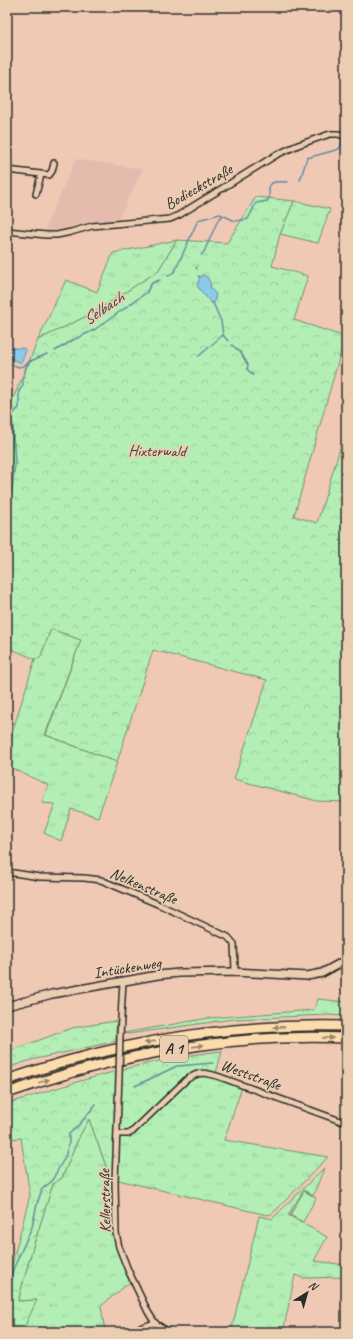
<svg xmlns="http://www.w3.org/2000/svg" width="353" height="1339" viewBox="0 0 353 1339" font-family="Caveat,sans-serif">
<defs>
<pattern id="grass-tufts" width="24" height="20" patternUnits="userSpaceOnUse"><rect width="24" height="20" fill="#b3efb5"/><path d="M3 7l-1-3M5 7V3M7 7l1-3M15 17l-1-3M17 17v-4M19 17l1-3" fill="none" stroke="#9acd9c"/></pattern>
<pattern id="forest-crowns" width="20" height="18" patternUnits="userSpaceOnUse"><rect width="20" height="18" fill="#b3efb5"/><path d="M2 6a3 3 0 1 1 6 0M12 15a3 3 0 1 1 6 0" fill="none" stroke="#9acd9c"/></pattern>
</defs>
<rect width="100%" height="100%" fill="#f0c9b5"/>
<filter id="ink" filterUnits="userSpaceOnUse"><feTurbulence type="fractalNoise" baseFrequency=".025" numOctaves="2"/><feDisplacementMap in="SourceGraphic" scale="8" xChannelSelector="R" yChannelSelector="G"/><feConvolveMatrix kernelMatrix="1 2 1 2 8 2 1 2 1" color-interpolation-filters="sRGB"/></filter>
<g filter="url(#ink)">
<path fill="#e5bbae" d="M76,159L143,169L118,220L87,222L65,229L53,231H44Z"/>
<g fill="url(#grass-tufts)" stroke="#6f8d70">
<path d="M294,201L330,209L318,243L280,234Z"/>
<path d="M177,240L158,271L95,312L38,340L66,280L97,292L113,253Z"/>
<path d="M51,629L81,640L45,735L117,762L98,817L71,809L61,841L44,833L55,804L42,803L48,785L7,766V749L35,659L40,658Z"/>
<path d="M209,1075L242,1087L224,1140L328,1157L275,1211L271,1214L267,1215L118,1180L119,1134L131,1135L187,1081L196,1076Z"/>
<path d="M89,1119L110,1177L114,1181L113,1235L130,1282L101,1306L105,1332H22L36,1300L18,1301L32,1250L53,1184L62,1178L79,1137Z"/>
<path d="M324,1168L313,1196L304,1190L288,1215L327,1237L314,1261L346,1265V1277L303,1278L295,1275L283,1332H231L259,1216L272,1219Z"/>
</g>
<g fill="url(#forest-crowns)" stroke="#6f8d70">
<path d="M256,197L294,201L280,234L272,266L308,276L294,320L345,337L294,516L317,523L346,429V802L317,801L234,779L267,680L153,650L117,762L46,735L81,640L51,629L40,658L35,659L7,647V633L10,626L7,623V413L38,340L95,312L158,271L177,240L227,243Z"/>
<path d="M318,999L346,1002V1016L328,1015L233,1019L128,1034L124,1033L209,1018L314,1010Z"/>
<path d="M116,1021V1041L31,1060L7,1068V1052L72,1028Z"/>
<path d="M222,1051L216,1073L184,1079L159,1102L131,1131L128,1133H116L114,1181L110,1177L89,1119L79,1137L62,1178L53,1184L32,1250L18,1301L37,1300L22,1332H7V1284L30,1195L21,1138L7,1139V1104C78,1081 148,1059 222,1051Z"/>
</g>
<path fill="#b3efb5" stroke="#6f8d70" d="M304,1191L316,1198L303,1222L290,1215Z"/>
<g fill="#8bcaeb" stroke="#658a9e">
<path d="M203,275L207,277L210,282L211,289L216,294L214,303H211L197,286L200,277Z"/>
<path d="M8,348H23L26,350L22,362H19L7,357V349Z"/>
</g>
<g fill="none" stroke-linecap="round" stroke-linejoin="round">
<g stroke="#658a9e" stroke-width="1.5">
<path d="M300,180L307,158L336,150L340,148L343,139"/>
<path d="M201,255L204,252L218,220L222,216"/>
<path d="M196,267L197,269"/>
<path d="M168,276L172,274L176,269L198,220L220,214L235,221L248,219L256,203L267,201L269,198C270,196 269,194 269,191C268,179 280,182 288,182"/>
<path d="M198,276L200,277"/>
<path d="M213,303L221,321L223,335"/>
<path d="M223,335L228,341"/>
<path d="M232,345L241,353L248,365L247,369L253,375"/>
<path d="M55,351L73,340L94,330L146,293L152,283L160,280"/>
<path d="M199,356L223,335"/>
<path d="M7,363L19,367L23,366L33,360L47,354"/>
<path d="M7,529L15,464L14,444L13,440V426L11,418L12,415L19,408V391L23,385L22,378L24,376L26,367L31,360"/>
<path d="M135,1086L177,1066L213,1063"/>
<path d="M7,1315L9,1314L7,1305L10,1296L11,1274L32,1227L37,1204L42,1189L51,1182L65,1157L69,1143V1134L78,1126L96,1104"/>
</g>
<g stroke="#2b2b2b" stroke-width="8">
<g id="street">
<path d="M7,170L49,175L52,171L54,163"/>
<path d="M36,194L41,175"/>
<path d="M7,231L46,235H57L71,232L92,226L170,219L179,215L276,155L298,145L330,134H338L346,136"/>
<path d="M7,872L40,877L84,878L101,880L160,905L228,937L234,944L235,972"/>
<path d="M120,1036L123,981"/>
<path d="M119,1077L115,1181L116,1233L119,1247L128,1270L148,1312L155,1323L169,1332"/>
<path d="M118,1134H128L132,1132L186,1080C199,1071 205,1072 220,1077L346,1123"/>
<path d="M127,1332L155,1323"/>
</g>
</g>
<g stroke="#2b2b2b" stroke-width="10">
<path id="secondary" d="M7,1006L52,994L158,975L179,973L235,972L307,976L322,973L346,960"/>
</g>
<g stroke="#2b2b2b" stroke-width="12">
<g id="highway">
<path d="M7,1080C116,1042 231,1023 346,1026"/>
<path d="M7,1093C115,1055 231,1033 346,1038"/>
</g>
</g>
<use href="#street" stroke="#ebceb2" stroke-width="5"/>
<use href="#secondary" stroke="#ebceb2" stroke-width="7"/>
<use href="#highway" stroke="#fcdcac" stroke-width="9"/>
<g stroke="#2b2b2b" stroke-width="8" stroke-linecap="butt">
<path id="street-bridge" d="M119,1077L120,1036"/>
</g>
<use href="#street-bridge" stroke="#ebceb2" stroke-width="5"/>
</g>
<defs><path id="oneway-solid" d="M-6-.8H1V-3.2L6.5 0L1 3.2V.8H-6Z"/></defs>
<g fill="#94846c">
<use href="#oneway-solid" transform="translate(279 1027) rotate(177)"/>
<use href="#oneway-solid" transform="translate(328 1038) rotate(1)"/>
<use href="#oneway-solid" transform="translate(150 1042) rotate(169)"/>
<use href="#oneway-solid" transform="translate(198 1046) rotate(-8)"/>
<use href="#oneway-solid" transform="translate(44 1081) rotate(-17)"/>
</g>
</g>
<g text-anchor="middle" stroke-width="3.5" stroke-linejoin="round" paint-order="stroke">
<rect fill="#ebceb2" stroke="#655c54" stroke-width="1" x="160" y="1036" width="28" height="26" rx="3"/>
<g font-size="15" font-weight="bold" fill="#2b2b2b">
<text x="174" y="1054">A 1</text>
</g>
<g font-size="16" fill="#2b2b2b" stroke="#ebceb2">
<text transform="translate(198 186) rotate(-30)" y="6">Bodieckstraße</text>
<text transform="translate(144 885) rotate(23)" y="6">Nelkenstraße</text>
<text transform="translate(127 967) rotate(-9)" y="6">Intückenweg</text>
<text transform="translate(251 1074) rotate(20)" y="6">Weststraße</text>
<text transform="translate(104 1201) rotate(-91)" y="6">Kellerstraße</text>
</g>
<g font-size="16" fill="#393f39" stroke="#ebceb2">
<text x="157" y="456">Hixterwald</text>
</g>
<g font-size="17" font-style="italic" fill="#394348" stroke="#ebceb2">
<text transform="translate(103 308) rotate(-34)" y="6">Selbach</text>
</g>
</g>
<rect width="353" height="1339" fill="none" stroke="#ebceb2" stroke-width="24"/>
<rect x="12" y="12" width="329" height="1315" fill="none" stroke="#2b2b2b" stroke-width="1.5" filter="url(#ink)"/>
<g transform="translate(307 1293) rotate(37)" stroke="#ebceb2" stroke-width="3" paint-order="stroke">
<path d="M0-3L7 15L0 10L-7 15Z" fill="#2b2b2b"/>
<text y="-6" font-size="11" font-weight="bold" text-anchor="middle" fill="#2b2b2b">N</text>
</g>
</svg>
